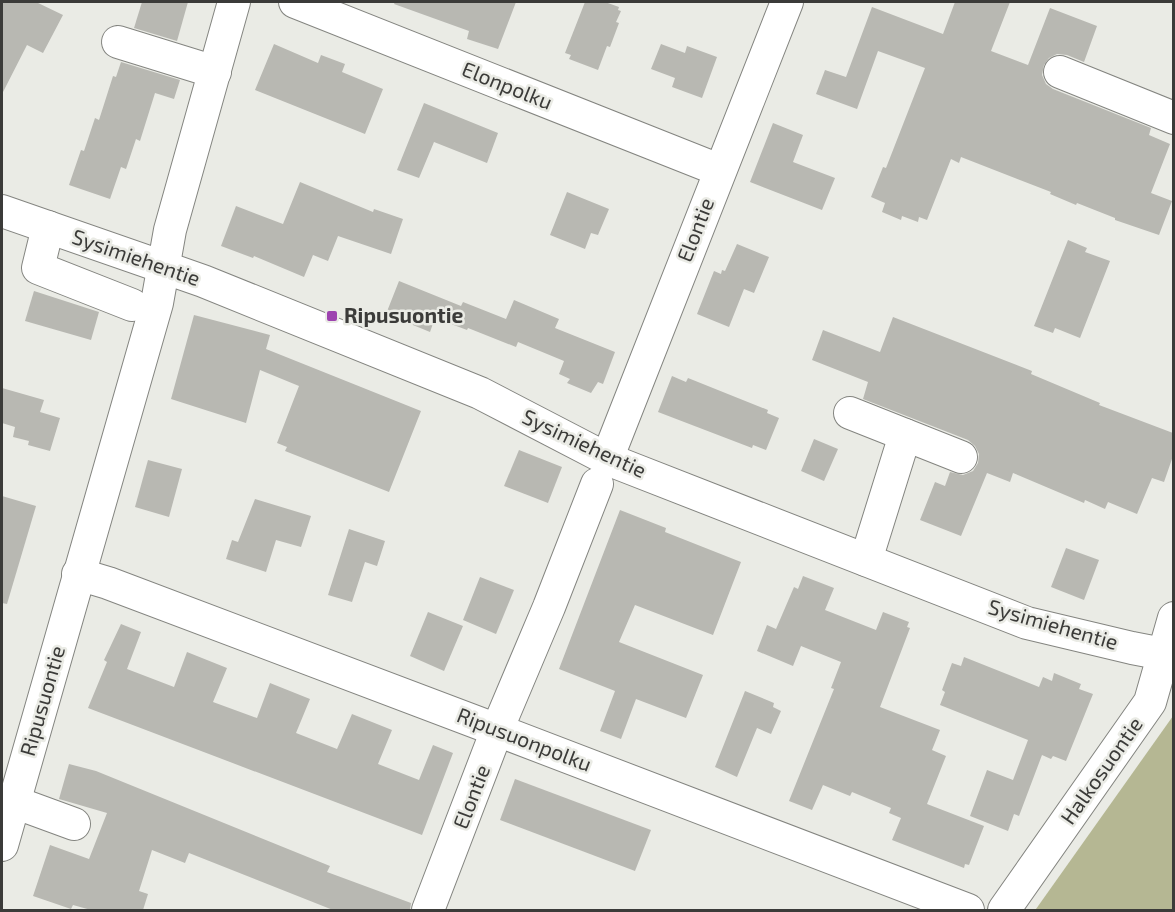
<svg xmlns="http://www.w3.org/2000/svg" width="1175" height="912" viewBox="0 0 1175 912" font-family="'Exo 2',sans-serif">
<rect width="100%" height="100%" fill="#eaebe5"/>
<path fill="#b5b793" d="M1173,716V910H1038L1036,909Z"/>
<g fill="#b8b8b2">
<path d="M2,2H36L63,15L43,53L27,45L2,94Z"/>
<path d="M142,2H188L177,41L134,28Z"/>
<path d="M395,2H516L498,49L467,39L469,31L394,4Z"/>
<path d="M585,2H605L619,7L618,10L621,11L616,22L619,23L610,47L607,46L598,70L569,59L571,55L565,53Z"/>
<path d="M955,2H1010L991,51L1028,65L1050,8L1097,26L1084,62L1067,55L1057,54L1049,58L1044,65L1042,75L1046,84L1053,89L1151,128L1149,135L1170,144L1151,193L1172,201L1159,235L1115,220V218L1077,203L1076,205L1050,194L1051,192L961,157L959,163L951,159L927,220L919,217L918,222L902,216L901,220L882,212L885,203L871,197L883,167L886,168L925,68L878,51L857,109L816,94L825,70L846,77L872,7L943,34Z"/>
<path d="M274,44L318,63L321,55L345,64L342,72L383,89L365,134L255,90Z"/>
<path d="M661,44L685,53L687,46L717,57L702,98L672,87L675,78L651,69Z"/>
<path d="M121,62L180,80L174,99L155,93L140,141L136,139L126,169L121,167L110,199L69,185L81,150L84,151L95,118L99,120L113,76L116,77Z"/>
<path d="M424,103L498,133L487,163L434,142L419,178L397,170Z"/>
<path d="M773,123L803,135L793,162L835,178L822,210L750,182Z"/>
<path d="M300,182L373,212L374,209L403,219L391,254L338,236L328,261L313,255L304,277L254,256L253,258L221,246L236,206L283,224Z"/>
<path d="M567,192L609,209L598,235L591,233L585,249L550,235Z"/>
<path d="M1068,240L1087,248L1085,252L1110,261L1080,338L1055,328L1053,333L1034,326Z"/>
<path d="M737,244L769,257L754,293L744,289L729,327L697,314L714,271L721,274L722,270L725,271Z"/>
<path d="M399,281L461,306L463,302L506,319L514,300L559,319L555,328L615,352L603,384L598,382L591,393L567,383L570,379L559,374L564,361L518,342L516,347L468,328L467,330L435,318L430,332L386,314Z"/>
<path d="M34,291L99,312L91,340L25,321Z"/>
<path d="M194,315L270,335L266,349L421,411L389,492L285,451L287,447L277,443L299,386L260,370L246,423L171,399Z"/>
<path d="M893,317L1032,371L1031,374L1100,403L1099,405L1173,433V456L1164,482L1152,478L1137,514L1108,502L1105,509L1085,500L1084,503L1013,473L1010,482L987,473L961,536L920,520L935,482L945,486L950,472L963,475L973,471L978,463L979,454L975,446L968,440L863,399L868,382L812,360L823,330L880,352Z"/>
<path d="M672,376L686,382L688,378L768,410L767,413L779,418L766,450L753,445L752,448L658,412Z"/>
<path d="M2,388L44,400L40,412L60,418L50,451L28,445L29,441L13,437L15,427L2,423Z"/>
<path d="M814,439L838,449L824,481L801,471Z"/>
<path d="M519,450L562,467L548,503L504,486Z"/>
<path d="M148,460L182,469L169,517L135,507Z"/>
<path d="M2,496L36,506L7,604L2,603Z"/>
<path d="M255,499L311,516L301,547L276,540L266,572L226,559L232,540L238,542Z"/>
<path d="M620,510L666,528L665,532L741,562L713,635L635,605L619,642L703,675L686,718L636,699L621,739L600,731L615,691L559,669Z"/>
<path d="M349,529L385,541L377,566L365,562L352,602L328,595Z"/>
<path d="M1066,548L1099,560L1084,600L1051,587Z"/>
<path d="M803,576L834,588L825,610L876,630L883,612L909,622L907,627L910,628L880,707L940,730L932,750L946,756L927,804L984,826L969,865L965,864L964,868L892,840L901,818L889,813L891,808L852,792L850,796L823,785L812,810L789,801L834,689L831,688L841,662L801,646L793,666L757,651L767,625L776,629L794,587L798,589Z"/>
<path d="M480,577L514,590L496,634L463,620Z"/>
<path d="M428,612L463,626L444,671L410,656Z"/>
<path d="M121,624L141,632L127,669L174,687L187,652L227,668L213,702L257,718L270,683L310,699L296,733L337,749L352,714L392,730L378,764L419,780L433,745L453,753L422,835L88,708L107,662L104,660Z"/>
<path d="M964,657L1039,687L1043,677L1052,681L1054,673L1081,684L1079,689L1093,694L1066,761L1053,756L1051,759L1042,755L1019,816L1014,814L1008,831L970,816L987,770L1013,780L1028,740L940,705L945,692L942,690L952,663L961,666Z"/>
<path d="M745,691L774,703L773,707L781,711L771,734L757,728L737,777L715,767Z"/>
<path d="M69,764L96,771L330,866L327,872L411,903L410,910H333L189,853L185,863L152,850L139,891L148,894L143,910H91L73,905L71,909L33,896L50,845L89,859L107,813L59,799Z"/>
<path d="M515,779L651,830L635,871L500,820Z"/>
</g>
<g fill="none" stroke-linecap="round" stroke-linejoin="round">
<g stroke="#848580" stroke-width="34">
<g id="minor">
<path d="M295,2L719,170"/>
<path d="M118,42L215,72"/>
<path d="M1060,72L1174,118"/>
<path d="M2,211L203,281L480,393L607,459L1027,623L1132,648L1174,656"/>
<path d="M48,227L38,268L132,305"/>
<path d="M850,413L961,457"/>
<path d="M607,459L787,2"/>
<path d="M866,560L905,435"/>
<path d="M78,574L108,583L497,730L968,910"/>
<path d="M14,802L74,824"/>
<path d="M2,845L157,303L170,230L234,2"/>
<path d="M428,910L497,730L549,607L597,484"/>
<path d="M1004,910L1150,702L1174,618"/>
</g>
</g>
<use href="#minor" stroke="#fff" stroke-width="32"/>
</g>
<rect fill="#9d43af" stroke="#eaebe5" stroke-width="2" x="326" y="310" width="12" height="12" rx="3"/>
<g text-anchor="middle" stroke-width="5" stroke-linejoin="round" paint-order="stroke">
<g font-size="21" fill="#3b3b39" stroke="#eaebe5">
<text transform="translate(507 86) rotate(22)" y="7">Elonpolku</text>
<text transform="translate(696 230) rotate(-69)" y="7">Elontie</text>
<text transform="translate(136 258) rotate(19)" y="7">Sysimiehentie</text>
<text transform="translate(584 444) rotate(25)" y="7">Sysimiehentie</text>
<text transform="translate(1053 625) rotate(16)" y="7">Sysimiehentie</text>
<text transform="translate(43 701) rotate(-74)" y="7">Ripusuontie</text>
<text transform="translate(524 740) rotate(21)" y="7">Ripusuonpolku</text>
<text transform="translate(1102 771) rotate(-55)" y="7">Halkosuontie</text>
<text transform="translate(472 797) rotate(-69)" y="7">Elontie</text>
</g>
<g font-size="21" font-weight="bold" fill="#3b3b39" stroke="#eaebe5" text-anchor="start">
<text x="344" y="323">Ripusuontie</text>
</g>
</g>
<rect width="1175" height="912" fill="none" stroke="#3b3b39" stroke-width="6"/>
</svg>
